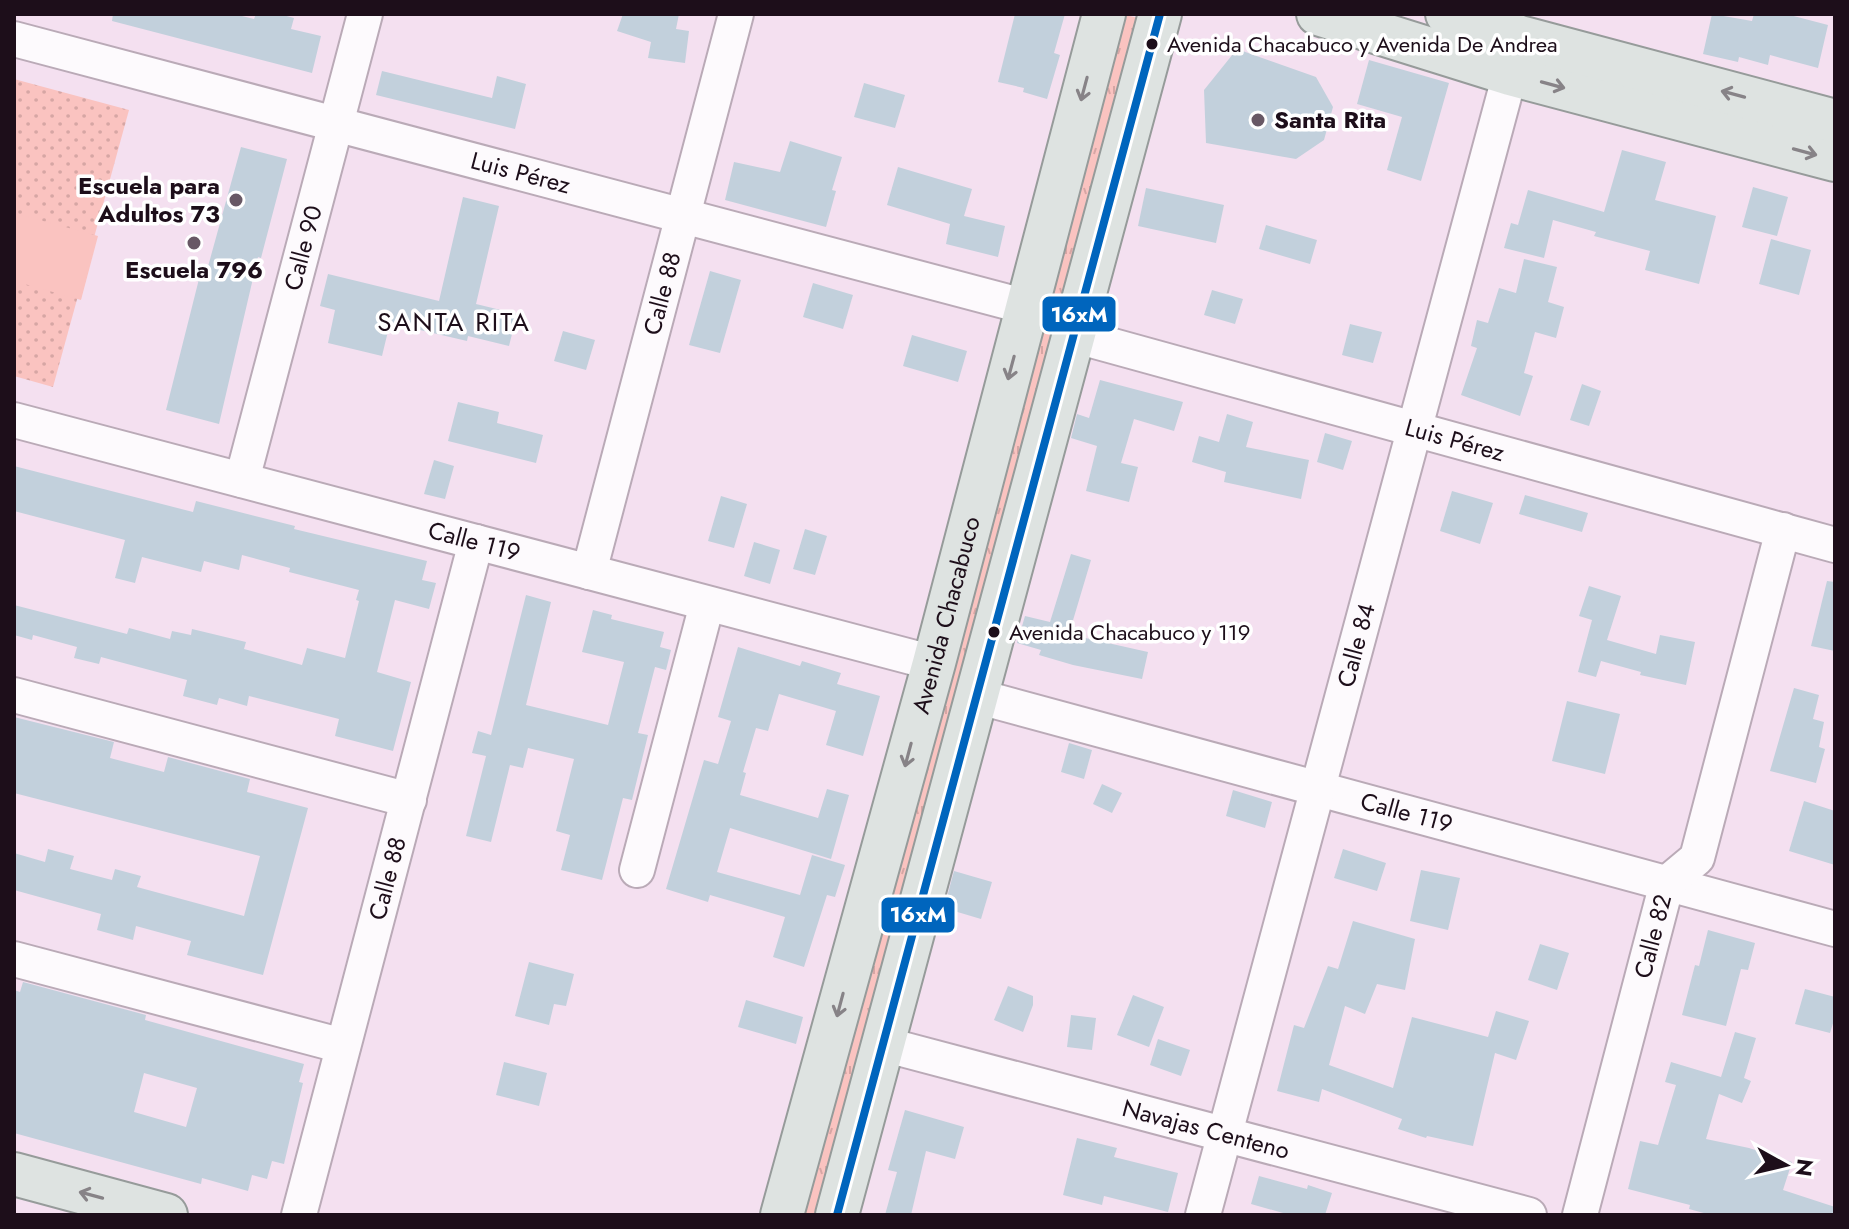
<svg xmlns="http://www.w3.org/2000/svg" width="1849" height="1229" viewBox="0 0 1849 1229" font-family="Jost,sans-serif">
<defs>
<pattern id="grass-tufts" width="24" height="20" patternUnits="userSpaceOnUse" patternTransform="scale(2)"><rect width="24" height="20" fill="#fac3c0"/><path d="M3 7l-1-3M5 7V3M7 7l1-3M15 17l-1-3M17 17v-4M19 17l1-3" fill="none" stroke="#d6a6a4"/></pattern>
<pattern id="park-dots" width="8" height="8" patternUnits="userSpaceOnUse" patternTransform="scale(2)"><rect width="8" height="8" fill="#fac3c0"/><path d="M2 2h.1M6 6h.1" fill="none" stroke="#d6a6a4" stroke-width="1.8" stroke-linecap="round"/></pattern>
</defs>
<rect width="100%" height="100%" fill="#f4e0f0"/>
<path fill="url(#grass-tufts)" d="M1122,14L1138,18L817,1215H796Z"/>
<path fill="url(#park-dots)" d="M14,79L129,110L53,387L14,376Z"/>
<path fill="#fac3c0" d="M14,213L98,236L81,300L14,281Z"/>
<g fill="#c2d0dc" fill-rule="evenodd">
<path d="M113,14H234L254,19L256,14H279L294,18L291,29L321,36L312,73L112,21Z"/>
<path d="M623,14H679L676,29L689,31L685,63L648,58L651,42L617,31Z"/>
<path d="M1015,14H1065L1054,53L1060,55L1047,99L1023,92L1024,88L998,82Z"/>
<path d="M1712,14L1752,21L1754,14H1786L1828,25L1818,68L1770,55L1768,65L1739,57L1738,62L1703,54Z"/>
<path d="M1237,49L1316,77L1333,107L1324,140L1296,159L1206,143L1204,90Z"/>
<path d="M1369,60L1449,83L1421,181L1387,170L1402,117L1357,104Z"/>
<path d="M382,71L492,98L497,76L526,84L515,129L376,95Z"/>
<path d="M864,83L905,95L895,128L854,117Z"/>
<path d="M790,141L842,157L832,190L836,191L826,227L725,200L734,162L780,172Z"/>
<path d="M241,147L287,159L261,258L258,257L219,424L166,410L199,279L204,281Z"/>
<path d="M1622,150L1666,162L1655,200L1716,216L1699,284L1645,270L1650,251L1594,236L1596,232L1553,220L1544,258L1504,248L1511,223L1518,225L1528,190L1604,212Z"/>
<path d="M898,167L972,189L964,216L1005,226L998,257L946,244L950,224L887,205Z"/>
<path d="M1753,187L1788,197L1777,236L1742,227Z"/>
<path d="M1146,188L1224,205L1216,243L1138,226Z"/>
<path d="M463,197L499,206L476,304L517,314L509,346L468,336L467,341L390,323L382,356L328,343L335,310L320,306L328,274L439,301Z"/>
<path d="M1266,225L1317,240L1310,264L1259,249Z"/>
<path d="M1771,239L1811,250L1799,295L1759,284Z"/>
<path d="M1524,259L1557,267L1548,302L1564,307L1556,338L1535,332L1524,373L1533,376L1520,416L1461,395L1477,348L1471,346L1477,320L1488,323L1499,288L1516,293Z"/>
<path d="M710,271L741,280L720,353L689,345Z"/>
<path d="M813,283L853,295L843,329L803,317Z"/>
<path d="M1212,290L1243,299L1235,324L1204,315Z"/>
<path d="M1350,324L1382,332L1373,363L1342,355Z"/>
<path d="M563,331L595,340L586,370L554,361Z"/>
<path d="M912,335L967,351L958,382L903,366Z"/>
<path d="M1100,380L1183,402L1174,431L1134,419L1121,463L1138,467L1129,502L1086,491L1097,446L1071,438L1077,414L1089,418Z"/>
<path d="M1582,384L1601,391L1589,426L1570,420Z"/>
<path d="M458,402L499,412L497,423L543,435L536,463L448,441Z"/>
<path d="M1227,414L1253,422L1246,447L1309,460L1301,499L1224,482L1226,472L1192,462L1199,436L1219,442Z"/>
<path d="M1325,433L1352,441L1343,470L1317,462Z"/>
<path d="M434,460L454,466L445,499L424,494Z"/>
<path d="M14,466L193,512L196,501L295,526L294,529L427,561L422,580L436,583L429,609L395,600L377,672L411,682L393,751L335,736L339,719L249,696L247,706L219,698L217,705L183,696L187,680L101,657L99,664L74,658L77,647L33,635L32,640L14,635V605L127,634L129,628L170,639L172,631L191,635L192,629L246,642L244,649L302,665L307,648L345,658L359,601L356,600L359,590L289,572L290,568L242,555L239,570L204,561L201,572L142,557L135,583L115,578L125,540L14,511Z"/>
<path d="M1452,491L1493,503L1480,544L1440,531Z"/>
<path d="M1525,495L1588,513L1582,532L1519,514Z"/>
<path d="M721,496L747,504L734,548L708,541Z"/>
<path d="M805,529L827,536L815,575L793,569Z"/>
<path d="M754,542L780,550L770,584L744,576Z"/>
<path d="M1071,554L1091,560L1071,627L1083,631L1081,637L1148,652L1142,679L1073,665L1039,655L1041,650L1017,643L1025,616L1050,622Z"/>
<path d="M1827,581L1835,582V651L1811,646Z"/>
<path d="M1589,586L1621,596L1607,640L1656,654L1660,635L1695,642L1686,685L1640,675L1641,672L1601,661L1596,677L1578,672L1592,620L1579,616Z"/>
<path d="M526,595L551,602L526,705L608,725L624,662L582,652L593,610L612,615L611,619L664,632L660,647L671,650L666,670L655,667L638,733L648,735L632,800L623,798L602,880L561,870L570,835L556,831L574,759L528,748L523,768L510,765L491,842L466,836L486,756L472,753L478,731L491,735Z"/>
<path d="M738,647L800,666L802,661L841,673L837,684L880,696L863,756L826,745L836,711L779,694L768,731L756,728L743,772L746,773L740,795L818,818L827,789L849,795L831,859L730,828L717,872L800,895L812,855L845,865L835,897L827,895L804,967L773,957L785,917L710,895L708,902L666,889L704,760L718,764L731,721L718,717Z"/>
<path d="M1794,688L1819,695L1813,719L1824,722L1819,747L1825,749L1816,783L1770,771Z"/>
<path d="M1567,701L1620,714L1605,774L1552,761Z"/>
<path d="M14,717L114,742L110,758L164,772L168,757L250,779L247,792L308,808L263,975L187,955L191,941L136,926L133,940L97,930L101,914L14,890V853L45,862L48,849L74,856L70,869L112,880L115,869L141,876L137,887L244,916L260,856L14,793Z"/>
<path d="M1069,743L1092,750L1084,779L1061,772Z"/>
<path d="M1102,784L1122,793L1112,813L1093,804Z"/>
<path d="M1233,790L1272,802L1265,828L1226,816Z"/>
<path d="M1804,801L1835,811V865L1789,851Z"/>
<path d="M1343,849L1386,863L1377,891L1334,878Z"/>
<path d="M1421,870L1460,878L1448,930L1410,921Z"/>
<path d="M954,871L992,882L981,919L944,908Z"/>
<path d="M1353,921L1415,939L1405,990L1377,984L1365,1014L1345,1006L1329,1065L1393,1088L1412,1017L1488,1037L1496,1011L1529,1021L1516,1060L1495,1053L1473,1146L1427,1136L1426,1138L1398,1129L1402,1119L1322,1089L1319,1102L1277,1091L1294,1025L1304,1028L1328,966L1338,969Z"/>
<path d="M1708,930L1755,943L1748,970L1741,969L1726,1026L1682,1015L1695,965L1699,966Z"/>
<path d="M1540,944L1569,953L1557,990L1528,980Z"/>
<path d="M529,962L574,974L566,1006L554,1004L549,1025L515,1016Z"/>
<path d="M23,982L146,1015L145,1020L304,1064L299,1082L303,1083L284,1164L272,1161L267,1179L252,1175L248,1191L202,1178L201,1184L14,1133V990L20,992ZM144,1073L197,1088L186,1127L134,1112Z"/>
<path d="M1008,986L1033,996V1005L1023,1032L994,1020Z"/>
<path d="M1805,989L1835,997V1017L1830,1033L1795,1024Z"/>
<path d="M1133,995L1164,1007L1149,1047L1117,1035Z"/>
<path d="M746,1000L803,1017L796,1044L738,1027Z"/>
<path d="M1071,1015L1096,1018L1092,1050L1067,1047Z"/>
<path d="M1735,1032L1756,1038L1744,1078L1751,1081L1742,1103L1719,1094L1706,1139L1749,1148L1792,1162L1783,1190L1835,1207V1215H1711L1689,1209L1690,1205L1628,1189L1640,1141L1658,1145L1676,1085L1665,1082L1671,1062L1721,1077Z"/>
<path d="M1158,1039L1190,1050L1181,1076L1150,1065Z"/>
<path d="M504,1062L547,1073L539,1106L496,1095Z"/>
<path d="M905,1110L964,1127L955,1159L926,1151L911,1215H885L897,1172L888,1170Z"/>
<path d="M1077,1138L1117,1148L1114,1157L1178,1173L1168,1212L1104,1196L1102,1205L1063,1195Z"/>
<path d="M1259,1176L1307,1189L1308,1185L1332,1193L1325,1215H1290L1251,1204Z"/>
</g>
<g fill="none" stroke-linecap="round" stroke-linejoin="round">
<g stroke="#baaab7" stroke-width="38">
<g id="minor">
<path id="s1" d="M14,39L1027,307"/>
<path id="s2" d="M1073,335L1835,545"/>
<path id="s3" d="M14,420L934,663"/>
<path id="s4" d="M242,480L365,14"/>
<path id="s5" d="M589,572L736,14"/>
<path d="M14,695L409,800"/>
<path id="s6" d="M976,696L1835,929"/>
<path d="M637,870L707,604"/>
<path d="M14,959L343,1046"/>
<path id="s7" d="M883,1044L1529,1215"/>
<path id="s8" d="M299,1215L476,542"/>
<path id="s9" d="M1203,1215L1510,74"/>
<path id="s10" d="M1580,1215L1667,883L1697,858L1783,530"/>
</g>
</g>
<g stroke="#969b9a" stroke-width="46">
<g id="major">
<path d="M1318,14L1510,74L1835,160"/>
<path d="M1447,14L1520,37L1835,121"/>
<path d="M14,1174L166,1215"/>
<path id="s11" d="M782,1215L934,663L1104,14"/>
<path d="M837,1215L1160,14"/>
</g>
</g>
<use href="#minor" stroke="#fdfafd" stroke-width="34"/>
<use href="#major" stroke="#dee3e1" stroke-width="42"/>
<g stroke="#fff" stroke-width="14">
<path id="bus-1" d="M837,1215L1160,14"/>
</g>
<use href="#bus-1" stroke="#0065bd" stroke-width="8"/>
</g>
<defs><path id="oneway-shaft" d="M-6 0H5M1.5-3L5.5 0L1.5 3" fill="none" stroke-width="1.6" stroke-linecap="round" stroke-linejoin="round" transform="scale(2)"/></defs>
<g stroke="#878387">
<use href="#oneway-shaft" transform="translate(1553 85) rotate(15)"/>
<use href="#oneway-shaft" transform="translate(1084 89) rotate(105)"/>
<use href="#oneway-shaft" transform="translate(1733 94) rotate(-165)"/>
<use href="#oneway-shaft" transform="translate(1805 152) rotate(15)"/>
<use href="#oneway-shaft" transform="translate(1011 368) rotate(105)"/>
<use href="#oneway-shaft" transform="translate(908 755) rotate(105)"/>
<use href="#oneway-shaft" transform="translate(840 1005) rotate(105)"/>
<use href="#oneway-shaft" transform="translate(91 1195) rotate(-165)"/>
</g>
<g fill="#1d0e1a" stroke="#fff" stroke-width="3">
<circle cx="1152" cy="44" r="7"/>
<circle cx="994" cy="632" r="7"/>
</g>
<g fill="#685865" stroke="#fff" stroke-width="3">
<circle cx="1258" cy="120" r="8"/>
<circle cx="236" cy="200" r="8"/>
<circle cx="194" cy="243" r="8"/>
</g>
<g text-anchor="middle" stroke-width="7" stroke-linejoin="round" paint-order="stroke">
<g font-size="22" fill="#1d0e1a" stroke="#fff" text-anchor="start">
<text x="1167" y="52">Avenida Chacabuco y Avenida De Andrea</text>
<text x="1009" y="640">Avenida Chacabuco y 119</text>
</g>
<g font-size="24" font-weight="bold" fill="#1d0e1a" stroke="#fff" text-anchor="start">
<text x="1274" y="128">Santa Rita</text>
<text x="220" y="194" text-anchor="end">Escuela para<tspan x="220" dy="28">Adultos 73</tspan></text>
<text x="194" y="278" text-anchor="middle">Escuela 796</text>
</g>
<g font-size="24" fill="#1d0e1a" stroke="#fff">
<text dy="8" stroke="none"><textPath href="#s1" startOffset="524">Luis Pérez</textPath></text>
<text dy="8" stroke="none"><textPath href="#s4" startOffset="240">Calle 90</textPath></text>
<text dy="8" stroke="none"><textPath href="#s5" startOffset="288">Calle 88</textPath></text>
<text dy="8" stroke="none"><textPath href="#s2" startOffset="396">Luis Pérez</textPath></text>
<text dy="8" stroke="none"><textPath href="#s3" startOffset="476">Calle 119</textPath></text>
<text dy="8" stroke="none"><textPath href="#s11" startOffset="622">Avenida Chacabuco</textPath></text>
<text dy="8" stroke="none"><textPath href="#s9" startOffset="590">Calle 84</textPath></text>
<text dy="8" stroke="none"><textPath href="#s6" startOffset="446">Calle 119</textPath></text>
<text dy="8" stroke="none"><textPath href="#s8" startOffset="348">Calle 88</textPath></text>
<text dy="8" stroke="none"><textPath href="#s10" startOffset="288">Calle 82</textPath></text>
<text dy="8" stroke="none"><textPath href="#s7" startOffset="334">Navajas Centeno</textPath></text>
</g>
<g font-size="26" letter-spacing="2" fill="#1d0e1a" stroke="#fff">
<text x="454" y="331">SANTA RITA</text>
</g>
</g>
<g stroke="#fff" stroke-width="3">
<rect x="1041" y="295" width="76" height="38" rx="8" fill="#0065bd"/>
<rect x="880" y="896" width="76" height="38" rx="8" fill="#0065bd"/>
</g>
<g font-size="22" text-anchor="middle" font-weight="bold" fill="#fff">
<text x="1079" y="322">16xM</text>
<text x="918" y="922">16xM</text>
</g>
<rect width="1849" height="1229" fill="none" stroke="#1d0e1a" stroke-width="32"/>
<g transform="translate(1785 1165) rotate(98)" stroke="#ffffff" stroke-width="6" paint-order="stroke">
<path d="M0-6L14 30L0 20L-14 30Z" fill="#1d0e1a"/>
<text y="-12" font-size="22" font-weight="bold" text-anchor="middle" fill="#1d0e1a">N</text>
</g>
</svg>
